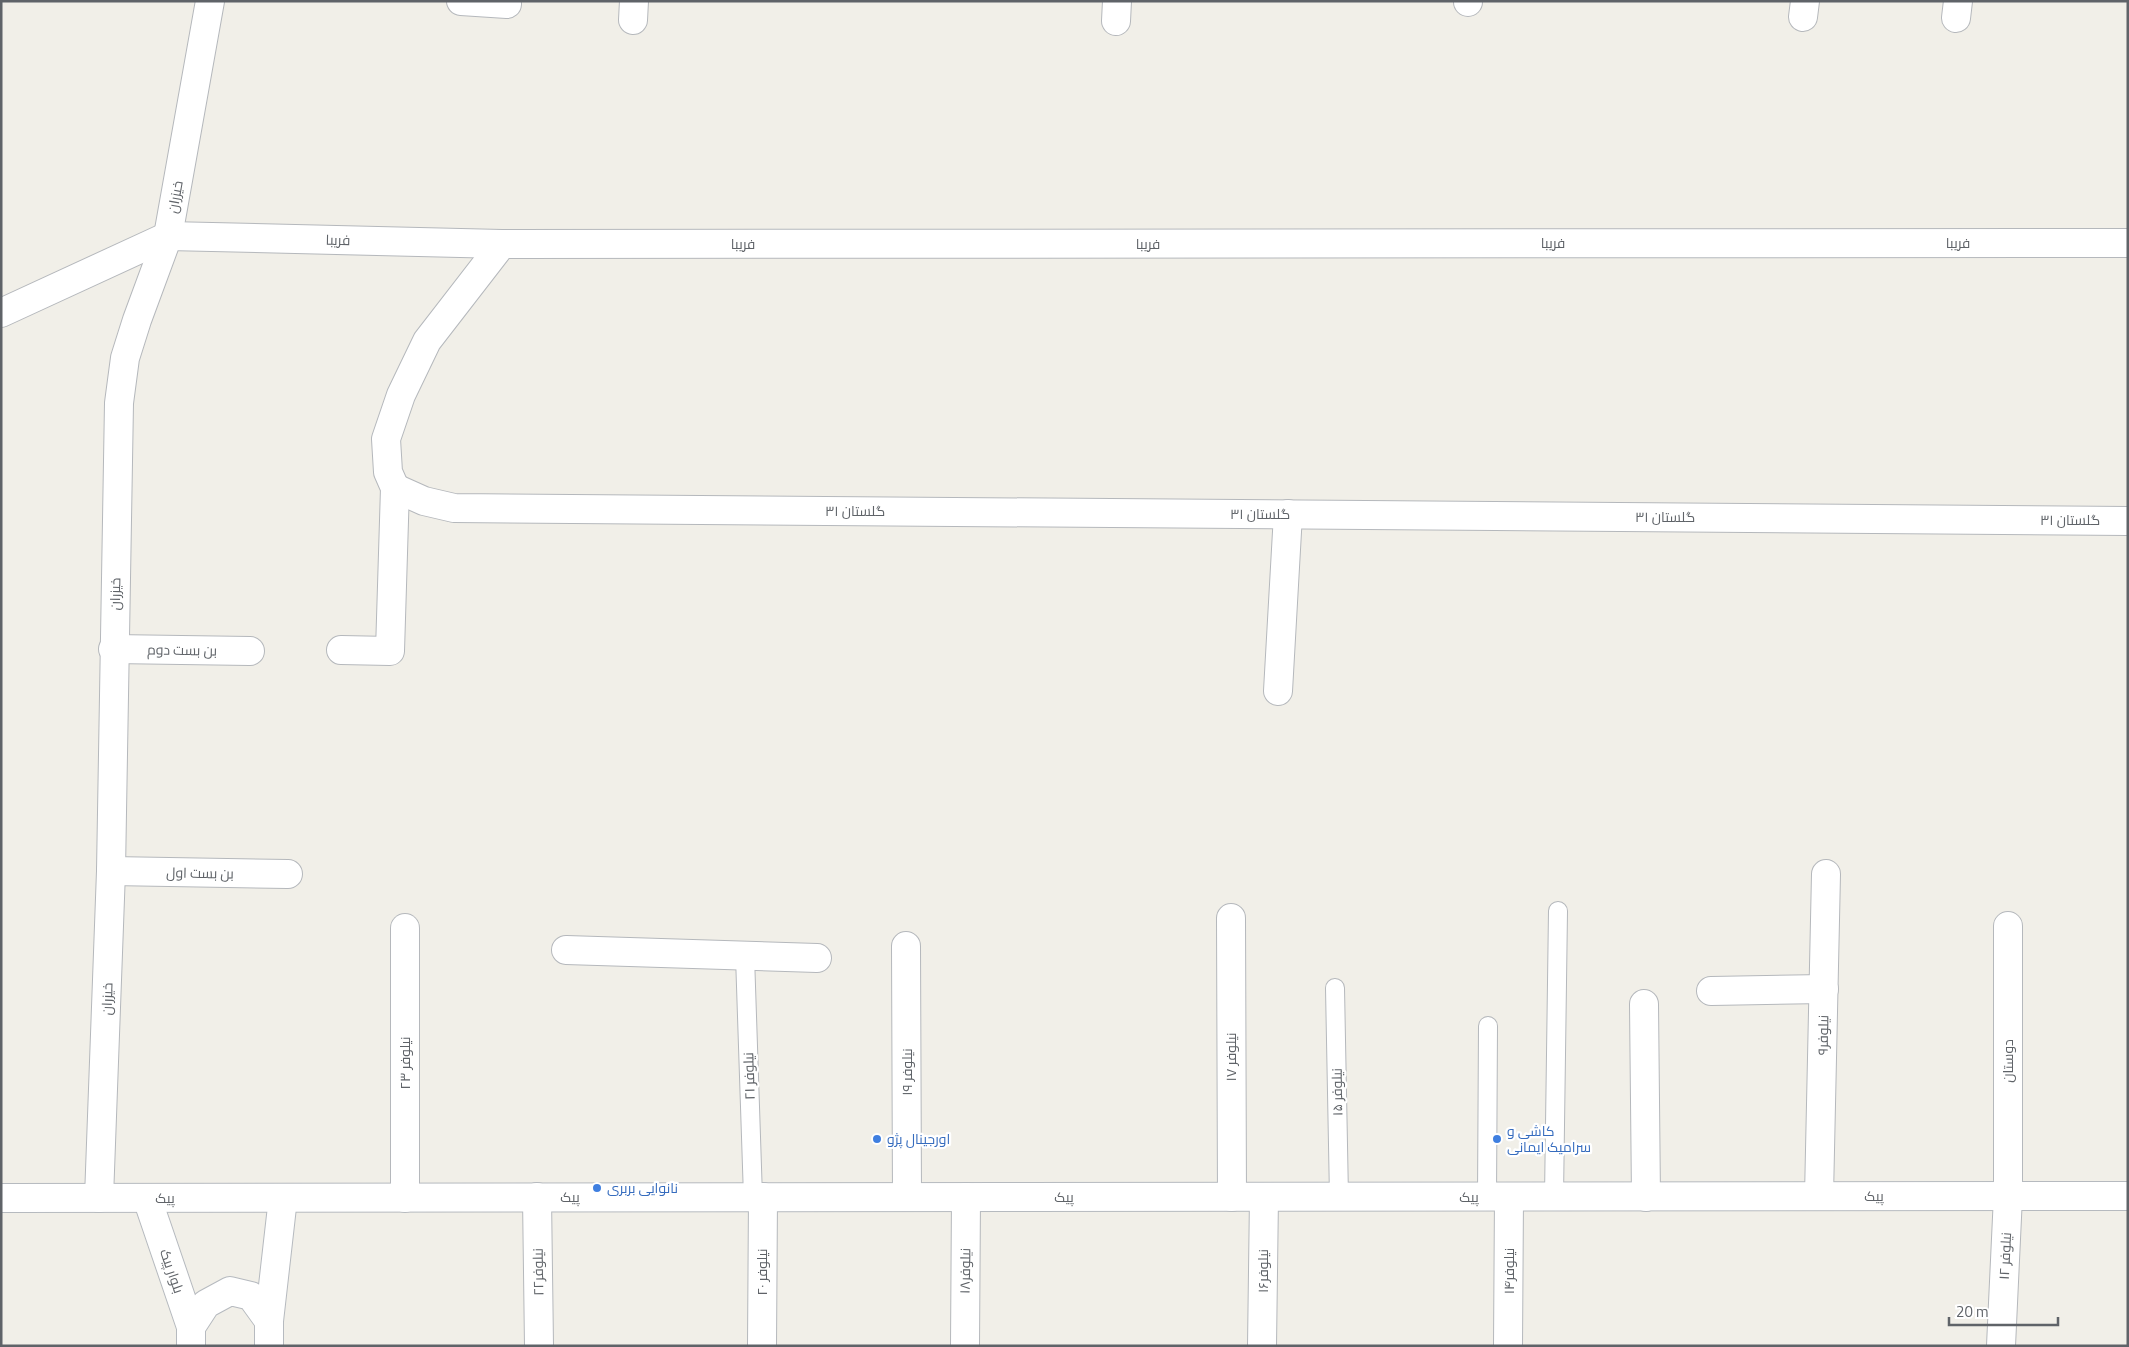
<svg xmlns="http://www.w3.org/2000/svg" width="2129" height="1347" viewBox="0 0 2129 1347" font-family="'Titillium Web',Cairo,sans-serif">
<rect width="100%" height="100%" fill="#f1efe8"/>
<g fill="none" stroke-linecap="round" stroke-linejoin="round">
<g stroke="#b5b8bc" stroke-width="20">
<g id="lane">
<path d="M745,956L753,1197"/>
<path d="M1335,988L1339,1197"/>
<path d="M1487,1197L1488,1026"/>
<path d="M1554,1197L1558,911"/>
</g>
</g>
<g stroke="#b5b8bc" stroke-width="30">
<g id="street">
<path d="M461,1L507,4"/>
<path d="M1468,2V1"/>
<path d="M1803,17L1805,1"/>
<path d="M1956,18L1958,1"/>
<path d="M633,20L634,1"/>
<path d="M1116,21L1117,1"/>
<path d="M1,313L168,236L502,244L2128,243"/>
<path d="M395,488L424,501L454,508L2128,521"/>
<path d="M113,649L250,651"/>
<path d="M341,650L390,651L395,488L388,472L386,439L401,395L427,341L502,244"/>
<path d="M1278,691L1288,514"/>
<path d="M111,871L288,874"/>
<path d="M1231,918L1232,1197"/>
<path d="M405,928V1198"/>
<path d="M906,946L907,1197"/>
<path d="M566,950L817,958"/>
<path d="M1711,991L1824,989"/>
<path d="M1644,1004L1646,1197"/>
<path d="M1819,1196L1826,874"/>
<path d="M537,1197L539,1346"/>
<path d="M99,1198L111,871L119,403L125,358L137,320L168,236L210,1"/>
<path d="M762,1346L763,1197"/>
<path d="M965,1346L966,1197"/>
<path d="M1262,1346L1264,1197"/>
<path d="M1508,1346L1509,1197"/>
<path d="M2001,1346L2008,1196V926"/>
</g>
</g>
<g stroke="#b6babf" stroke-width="30">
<g id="secondary">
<path d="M1,1198L2128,1196"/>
<path d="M147,1198L191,1327V1346"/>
<path d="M191,1327L206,1304L230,1291L251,1296L269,1321"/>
<path d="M269,1346V1321L283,1198"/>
</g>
</g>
<use href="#lane" stroke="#fff" stroke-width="18"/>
<use href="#street" stroke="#fff" stroke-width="28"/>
<use href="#secondary" stroke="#fff" stroke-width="28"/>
</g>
<g fill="#3f7fe0" stroke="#fff" stroke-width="2">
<circle cx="877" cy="1139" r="5"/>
<circle cx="1497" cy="1139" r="5"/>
<circle cx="597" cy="1188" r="5"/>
</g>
<g text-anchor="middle" stroke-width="4.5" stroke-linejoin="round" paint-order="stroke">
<g font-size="14" fill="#5f6368" stroke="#fff">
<text transform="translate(175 197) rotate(-80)" y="5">خیزران</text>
<text transform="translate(338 240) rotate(1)" y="5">فریبا</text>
<text x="1553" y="248">فریبا</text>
<text x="1958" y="248">فریبا</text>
<text x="743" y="249">فریبا</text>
<text x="1148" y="249">فریبا</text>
<text x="855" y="516">گلستان ۳۱</text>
<text x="1260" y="519">گلستان ۳۱</text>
<text x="1665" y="522">گلستان ۳۱</text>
<text x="2070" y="525">گلستان ۳۱</text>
<text transform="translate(115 594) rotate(-89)" y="5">خیزران</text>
<text transform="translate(182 650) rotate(1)" y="5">بن بست دوم</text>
<text transform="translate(200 873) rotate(1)" y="5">بن بست اول</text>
<text transform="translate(107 999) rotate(-88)" y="5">خیزران</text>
<text transform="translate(1823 1035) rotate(-89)" y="5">نیلوفر۹</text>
<text transform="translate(1231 1057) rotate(-90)" y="5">نیلوفر ۱۷</text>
<text transform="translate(2008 1061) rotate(-90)" y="5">دوستان</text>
<text transform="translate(405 1063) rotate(-90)" y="5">نیلوفر ۲۳</text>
<text transform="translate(907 1072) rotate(-90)" y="5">نیلوفر ۱۹</text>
<text transform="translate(749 1076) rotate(-92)" y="5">نیلوفر ۲۱</text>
<text transform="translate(1337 1092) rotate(-91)" y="5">نیلوفر ۱۵</text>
<text x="1874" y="1201">پیک</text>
<text x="570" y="1202">پیک</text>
<text x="1064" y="1202">پیک</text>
<text x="1469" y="1202">پیک</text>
<text x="165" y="1203">پیک</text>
<text transform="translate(2005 1256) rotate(-87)" y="5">نیلوفر ۱۲</text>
<text transform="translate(172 1271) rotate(71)" y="5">بلوار پیک</text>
<text transform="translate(965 1271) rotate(-89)" y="5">نیلوفر۱۸</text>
<text transform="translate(1263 1271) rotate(-90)" y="5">نیلوفر۱۶</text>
<text transform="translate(1509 1271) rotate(-90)" y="5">نیلوفر۱۴</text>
<text transform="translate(538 1272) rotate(-91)" y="5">نیلوفر۲۲</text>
<text transform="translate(762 1272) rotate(-90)" y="5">نیلوفر ۲۰</text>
</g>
<g font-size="14" fill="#366cbe" stroke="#fff" text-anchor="start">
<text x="1507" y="1136">کاشی و<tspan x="1507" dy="16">سرامیک ایمانی</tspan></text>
<text x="887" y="1144">اورجینال پژو</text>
<text x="607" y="1193">نانوایی بربری</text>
</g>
</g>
<rect width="2129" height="1347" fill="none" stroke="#5f6368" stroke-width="5"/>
<path d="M1949 1317v8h109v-8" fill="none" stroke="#5f6368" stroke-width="2.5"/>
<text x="1956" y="1317" font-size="15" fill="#5f6368" stroke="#ffffff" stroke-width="4" paint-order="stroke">20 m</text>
</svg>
